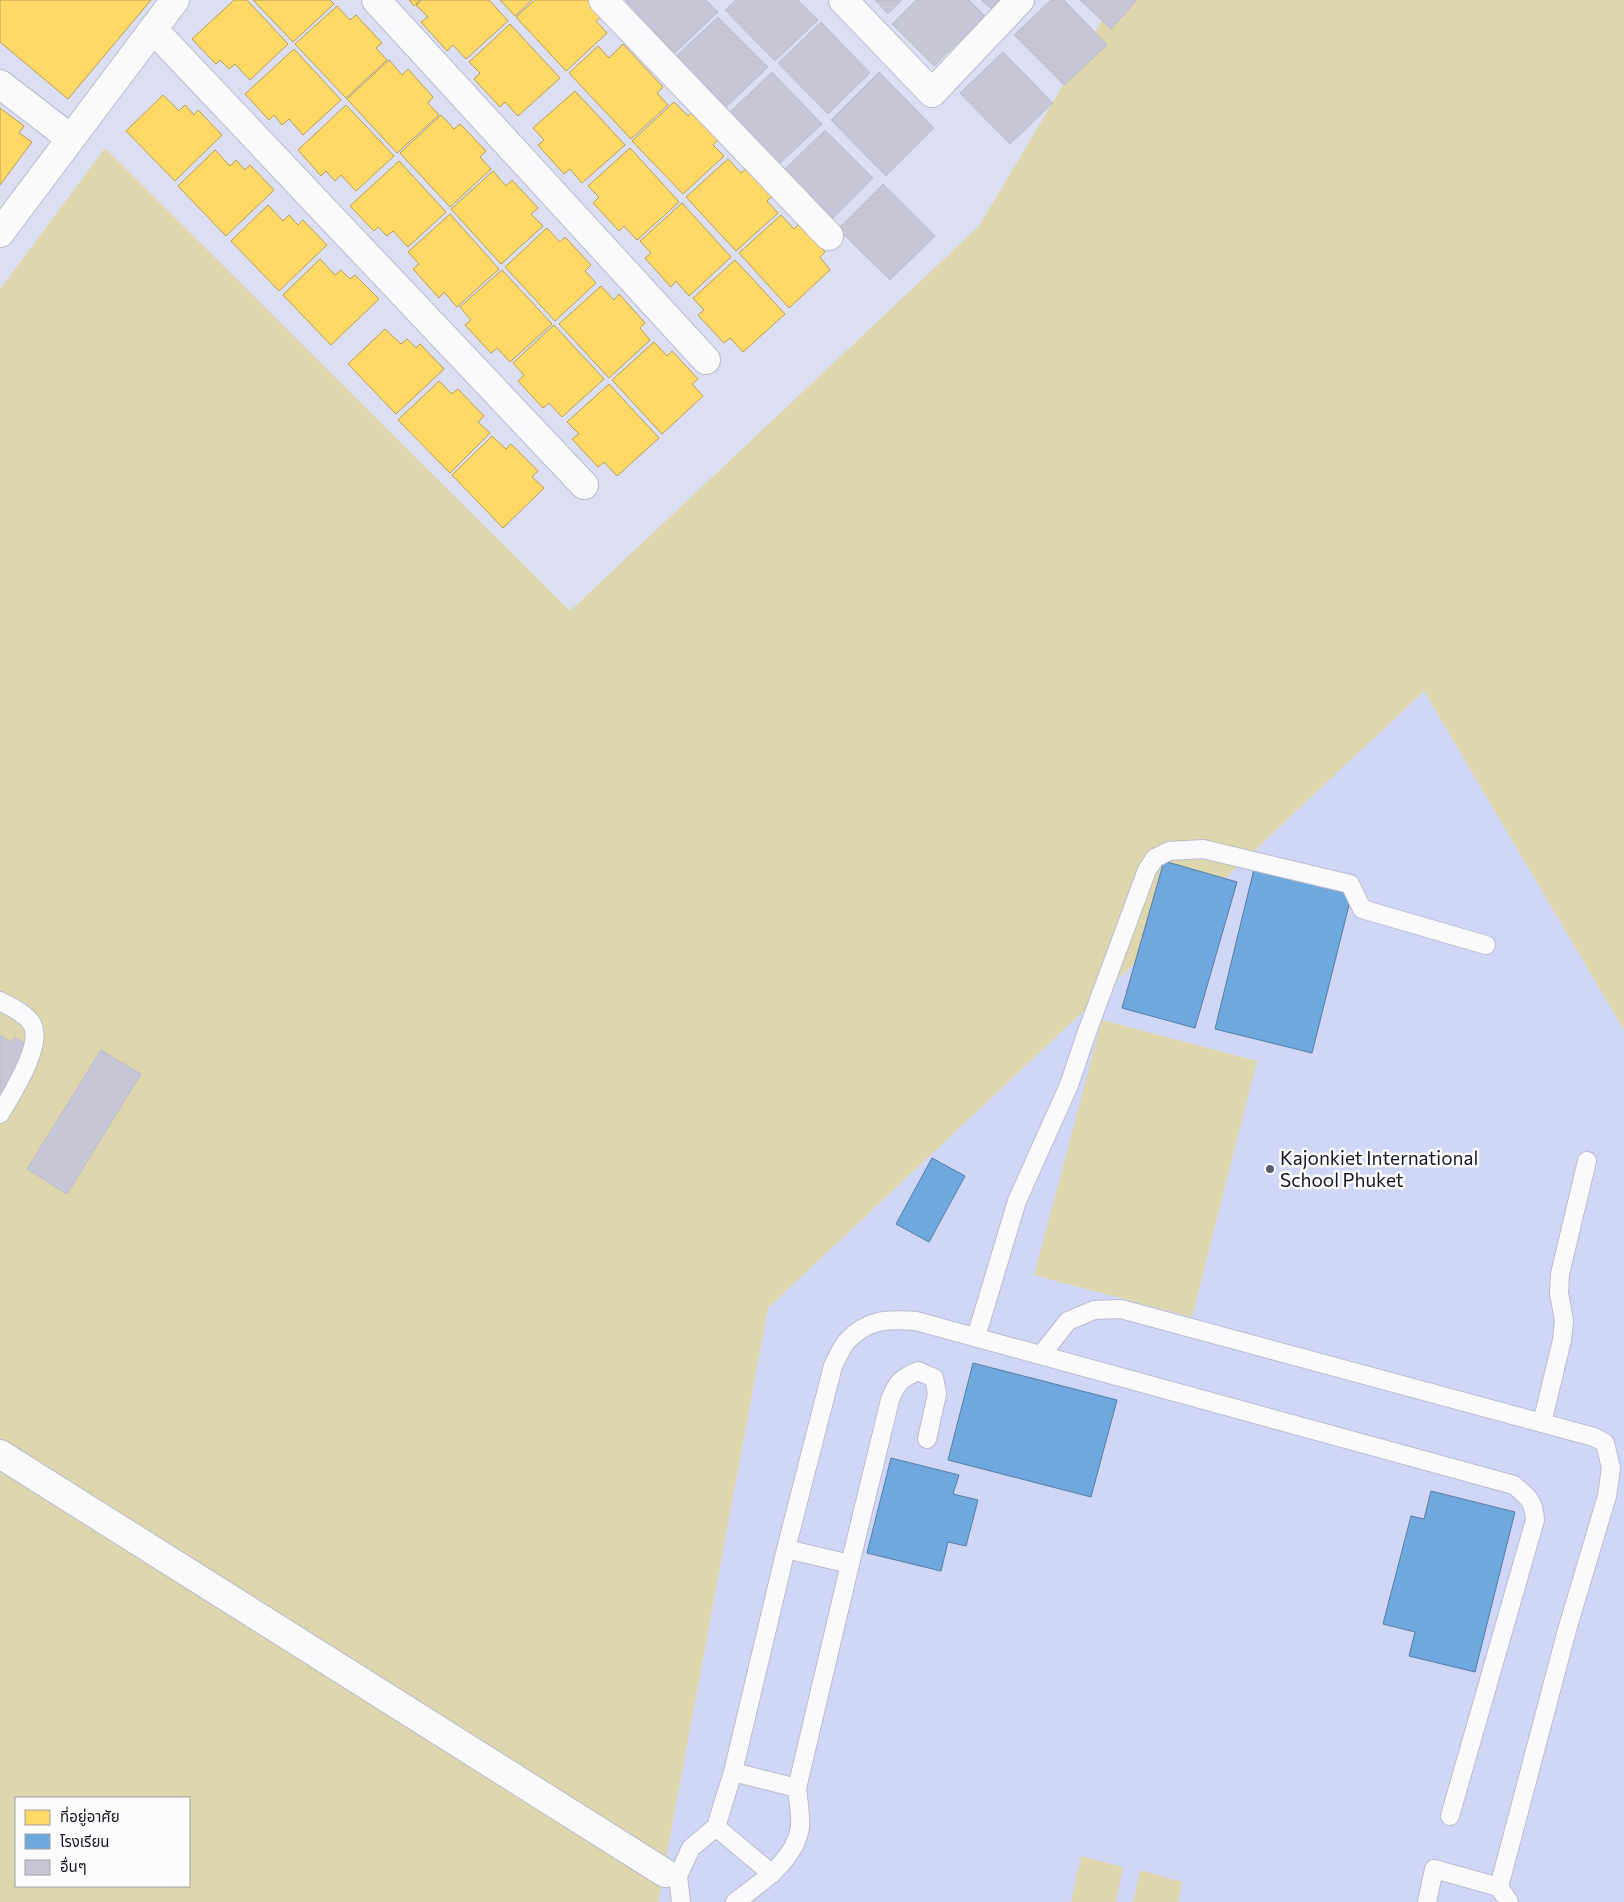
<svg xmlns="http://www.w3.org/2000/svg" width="1624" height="1902" viewBox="0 0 1624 1902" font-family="Commissioner,'Noto Sans Thai',sans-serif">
<rect width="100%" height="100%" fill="#dcdff2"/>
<path fill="#d0d6f5" d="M1424,691L1624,1030V1902H658L768,1308Z"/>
<g fill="#ded6ac" fill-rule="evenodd">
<path d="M1114,0H1624V1030L1424,691L768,1308L658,1902H0V289L105,148L570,611L979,226ZM16,1798H189V1886H16Z"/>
<path d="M1102,1020L1257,1061L1192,1317L1034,1275Z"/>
<path d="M1081,1856L1123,1867L1116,1902H1071Z"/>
<path d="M1140,1870L1182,1882L1178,1902H1133Z"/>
</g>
<g fill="#ffd966" stroke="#b89e52">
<path d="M0,0H151L68,99L0,42Z"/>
<path d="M234,0H247L288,44L250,80L235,64L229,69L220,60L216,64L192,39Z"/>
<path d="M253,0H330L334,4L293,42Z"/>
<path d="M409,0H420L414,6Z"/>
<path d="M422,0H489L508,21L466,59L453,45L447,51L421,22L428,17L416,5Z"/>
<path d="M500,0H532L515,16Z"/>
<path d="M535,0H588L602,16L596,21L607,33L566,71L516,17Z"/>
<path d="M337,6L350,20L356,15L382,43L376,48L387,60L346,98L295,44Z"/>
<path d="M510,24L560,78L518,116L505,102L500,107L474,79L480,73L469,62Z"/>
<path d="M623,44L663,87L657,93L668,105L631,139L569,73L598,46L609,58Z"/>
<path d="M294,49L341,100L303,135L289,119L282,125L274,115L269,120L245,94Z"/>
<path d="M389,60L402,75L408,69L433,97L428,103L439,115L397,153L347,99Z"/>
<path d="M575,91L625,145L582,183L570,169L564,174L538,145L544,140L533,128Z"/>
<path d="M163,95L179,111L185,105L194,115L198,110L222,135L175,181L126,131Z"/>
<path d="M674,102L688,116L693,111L719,139L713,145L724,156L683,194L632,141Z"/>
<path d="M346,105L394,156L356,191L341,175L335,181L326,171L321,176L298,150Z"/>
<path d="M0,108L24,126L19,133L32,142L0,185Z"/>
<path d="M441,115L454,129L460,124L486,151L480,157L491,169L450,207L400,153Z"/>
<path d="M630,148L679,202L637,240L624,226L619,231L593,203L599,197L588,186Z"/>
<path d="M215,150L230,166L236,160L245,170L250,165L274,190L226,236L178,186Z"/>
<path d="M728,159L741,173L747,168L772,196L767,201L778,213L736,251L686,197Z"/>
<path d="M399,161L446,212L408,247L393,231L387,236L378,227L374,231L350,206Z"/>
<path d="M493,171L506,186L512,180L538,208L531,214L543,226L501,264L451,209Z"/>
<path d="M682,203L731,257L689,296L676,281L671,287L645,258L651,253L640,241Z"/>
<path d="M268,205L283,221L289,215L298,225L303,220L327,245L279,291L231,241Z"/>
<path d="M450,214L499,269L457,307L444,292L439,298L413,269L419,264L408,252Z"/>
<path d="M781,215L794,229L799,224L825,252L820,257L830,270L789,308L739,253Z"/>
<path d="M547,228L560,242L565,237L591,265L585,271L596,283L555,321L505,267Z"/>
<path d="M320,259L335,275L341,270L350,279L355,275L379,299L331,345L283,295Z"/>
<path d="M735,260L785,314L743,352L730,338L724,343L698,315L704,310L693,298Z"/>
<path d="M502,270L552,324L510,362L497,348L491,353L465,325L471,320L460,307Z"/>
<path d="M601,286L614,300L619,294L645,323L640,328L650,340L609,378L559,324Z"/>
<path d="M554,325L604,379L562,417L549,403L543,408L518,381L524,375L513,363Z"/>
<path d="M385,329L401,344L407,339L416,348L420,344L444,369L396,414L348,364Z"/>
<path d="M654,342L667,356L672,351L698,379L692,384L703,396L662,434L612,380Z"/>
<path d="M439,381L452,394L458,389L484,416L478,422L490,433L450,473L398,420Z"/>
<path d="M609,384L659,438L617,476L604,462L598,467L572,439L579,434L567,422Z"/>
<path d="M492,436L506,449L511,444L538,471L532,477L544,488L503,528L452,475Z"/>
</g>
<g fill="#6fa8dc" stroke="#547ca5">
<path d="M1164,861L1237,882L1195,1028L1122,1008Z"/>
<path d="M1254,869L1352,893L1312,1053L1215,1029Z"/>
<path d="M932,1158L965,1176L929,1242L896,1224Z"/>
<path d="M973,1363L1117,1400L1091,1497L948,1460Z"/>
<path d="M891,1458L959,1475L953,1494L978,1500L966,1546L948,1542L941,1571L867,1553Z"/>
<path d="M1431,1491L1515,1512L1475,1672L1409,1656L1415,1632L1383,1624L1411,1516L1424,1519Z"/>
</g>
<g fill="#c6c6d6" stroke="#bdbccd">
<path d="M627,0H706L718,12L675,53L626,1Z"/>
<path d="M736,0H798L818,20L775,61L725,10Z"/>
<path d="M875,0H902L888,14Z"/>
<path d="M916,0H969L985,16L934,66L892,24Z"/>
<path d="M981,0H1003L994,11Z"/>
<path d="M1051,0H1064L1107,45L1064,85L1014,35Z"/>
<path d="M1080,0H1137L1111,29Z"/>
<path d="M718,17L768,67L725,108L675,57Z"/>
<path d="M821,22L870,73L828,114L778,63Z"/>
<path d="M1003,52L1053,103L1010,144L960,93Z"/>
<path d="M772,72L822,124L779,164L729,113Z"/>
<path d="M879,72L934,128L886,176L831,120Z"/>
<path d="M825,130L873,178L833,218L784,170Z"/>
<path d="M883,184L935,236L890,280L838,229Z"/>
<path d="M0,1035L11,1042L15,1037L32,1048L0,1098Z"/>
<path d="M101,1050L141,1074L67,1194L27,1169Z"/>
</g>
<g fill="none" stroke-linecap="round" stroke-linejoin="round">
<g stroke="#babccd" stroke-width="20">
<g id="lane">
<path d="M0,1001C10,1007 26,1013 32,1024C44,1045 11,1095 0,1114"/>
<path d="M976,1337L1017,1201L1069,1085L1087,1032L1147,870L1155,858L1169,851L1203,849L1350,884L1362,909L1486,945"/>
<path d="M1041,1355L1068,1321L1094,1310L1121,1309L1594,1437L1605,1443L1611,1468L1607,1496L1567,1630L1499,1887L1509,1902"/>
<path d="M1542,1423L1562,1340L1564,1320L1559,1293L1560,1274L1587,1161"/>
<path d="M786,1549L850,1564L797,1788"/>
<path d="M850,1564L890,1400C897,1382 900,1379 918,1371L934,1378L937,1394L927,1439"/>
<path d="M733,1772L786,1549L833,1366C837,1358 841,1348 847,1341C867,1319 888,1319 916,1321L1514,1485C1528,1497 1534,1501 1535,1520L1450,1816"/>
<path d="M716,1827L772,1874"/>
<path d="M681,1902L678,1876L691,1848L716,1827L733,1772L797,1788C798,1800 801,1815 800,1827C796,1860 759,1884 735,1902"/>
<path d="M1427,1902L1434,1869L1499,1887"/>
</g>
</g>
<g stroke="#babccd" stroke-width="30">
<g id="street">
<path d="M376,0L706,360"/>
<path d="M603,0L829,236"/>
<path d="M843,0L932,93L1020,0"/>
<path d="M153,29L584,485"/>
<path d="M0,84L70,138"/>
<path d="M0,233L175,0"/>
<path d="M0,1454L665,1873"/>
</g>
</g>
<use href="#lane" stroke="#fafafd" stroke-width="18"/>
<use href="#street" stroke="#fafafd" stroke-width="28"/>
</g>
<circle fill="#5a5c6d" stroke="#fcfcfc" stroke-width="2" cx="1270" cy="1169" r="5"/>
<g text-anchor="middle" stroke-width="5" stroke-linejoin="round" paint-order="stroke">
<g font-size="19" fill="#141625" stroke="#fcfcfc" text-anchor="start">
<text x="1280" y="1165">Kajonkiet International<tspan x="1280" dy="22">School Phuket</tspan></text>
</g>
</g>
<rect x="15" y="1797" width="175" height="90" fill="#fcfcfc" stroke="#9fa0a6"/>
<rect x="25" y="1810" width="25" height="15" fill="#ffd966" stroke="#9fa0a6"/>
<text x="60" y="1822" font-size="15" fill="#141625">ที่อยู่อาศัย</text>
<rect x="25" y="1834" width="25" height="15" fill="#6fa8dc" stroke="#9fa0a6"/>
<text x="60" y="1847" font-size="15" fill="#141625">โรงเรียน</text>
<rect x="25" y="1860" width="25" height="15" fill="#c6c6d6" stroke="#9fa0a6"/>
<text x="60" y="1872" font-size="15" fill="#141625">อื่นๆ</text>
</svg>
